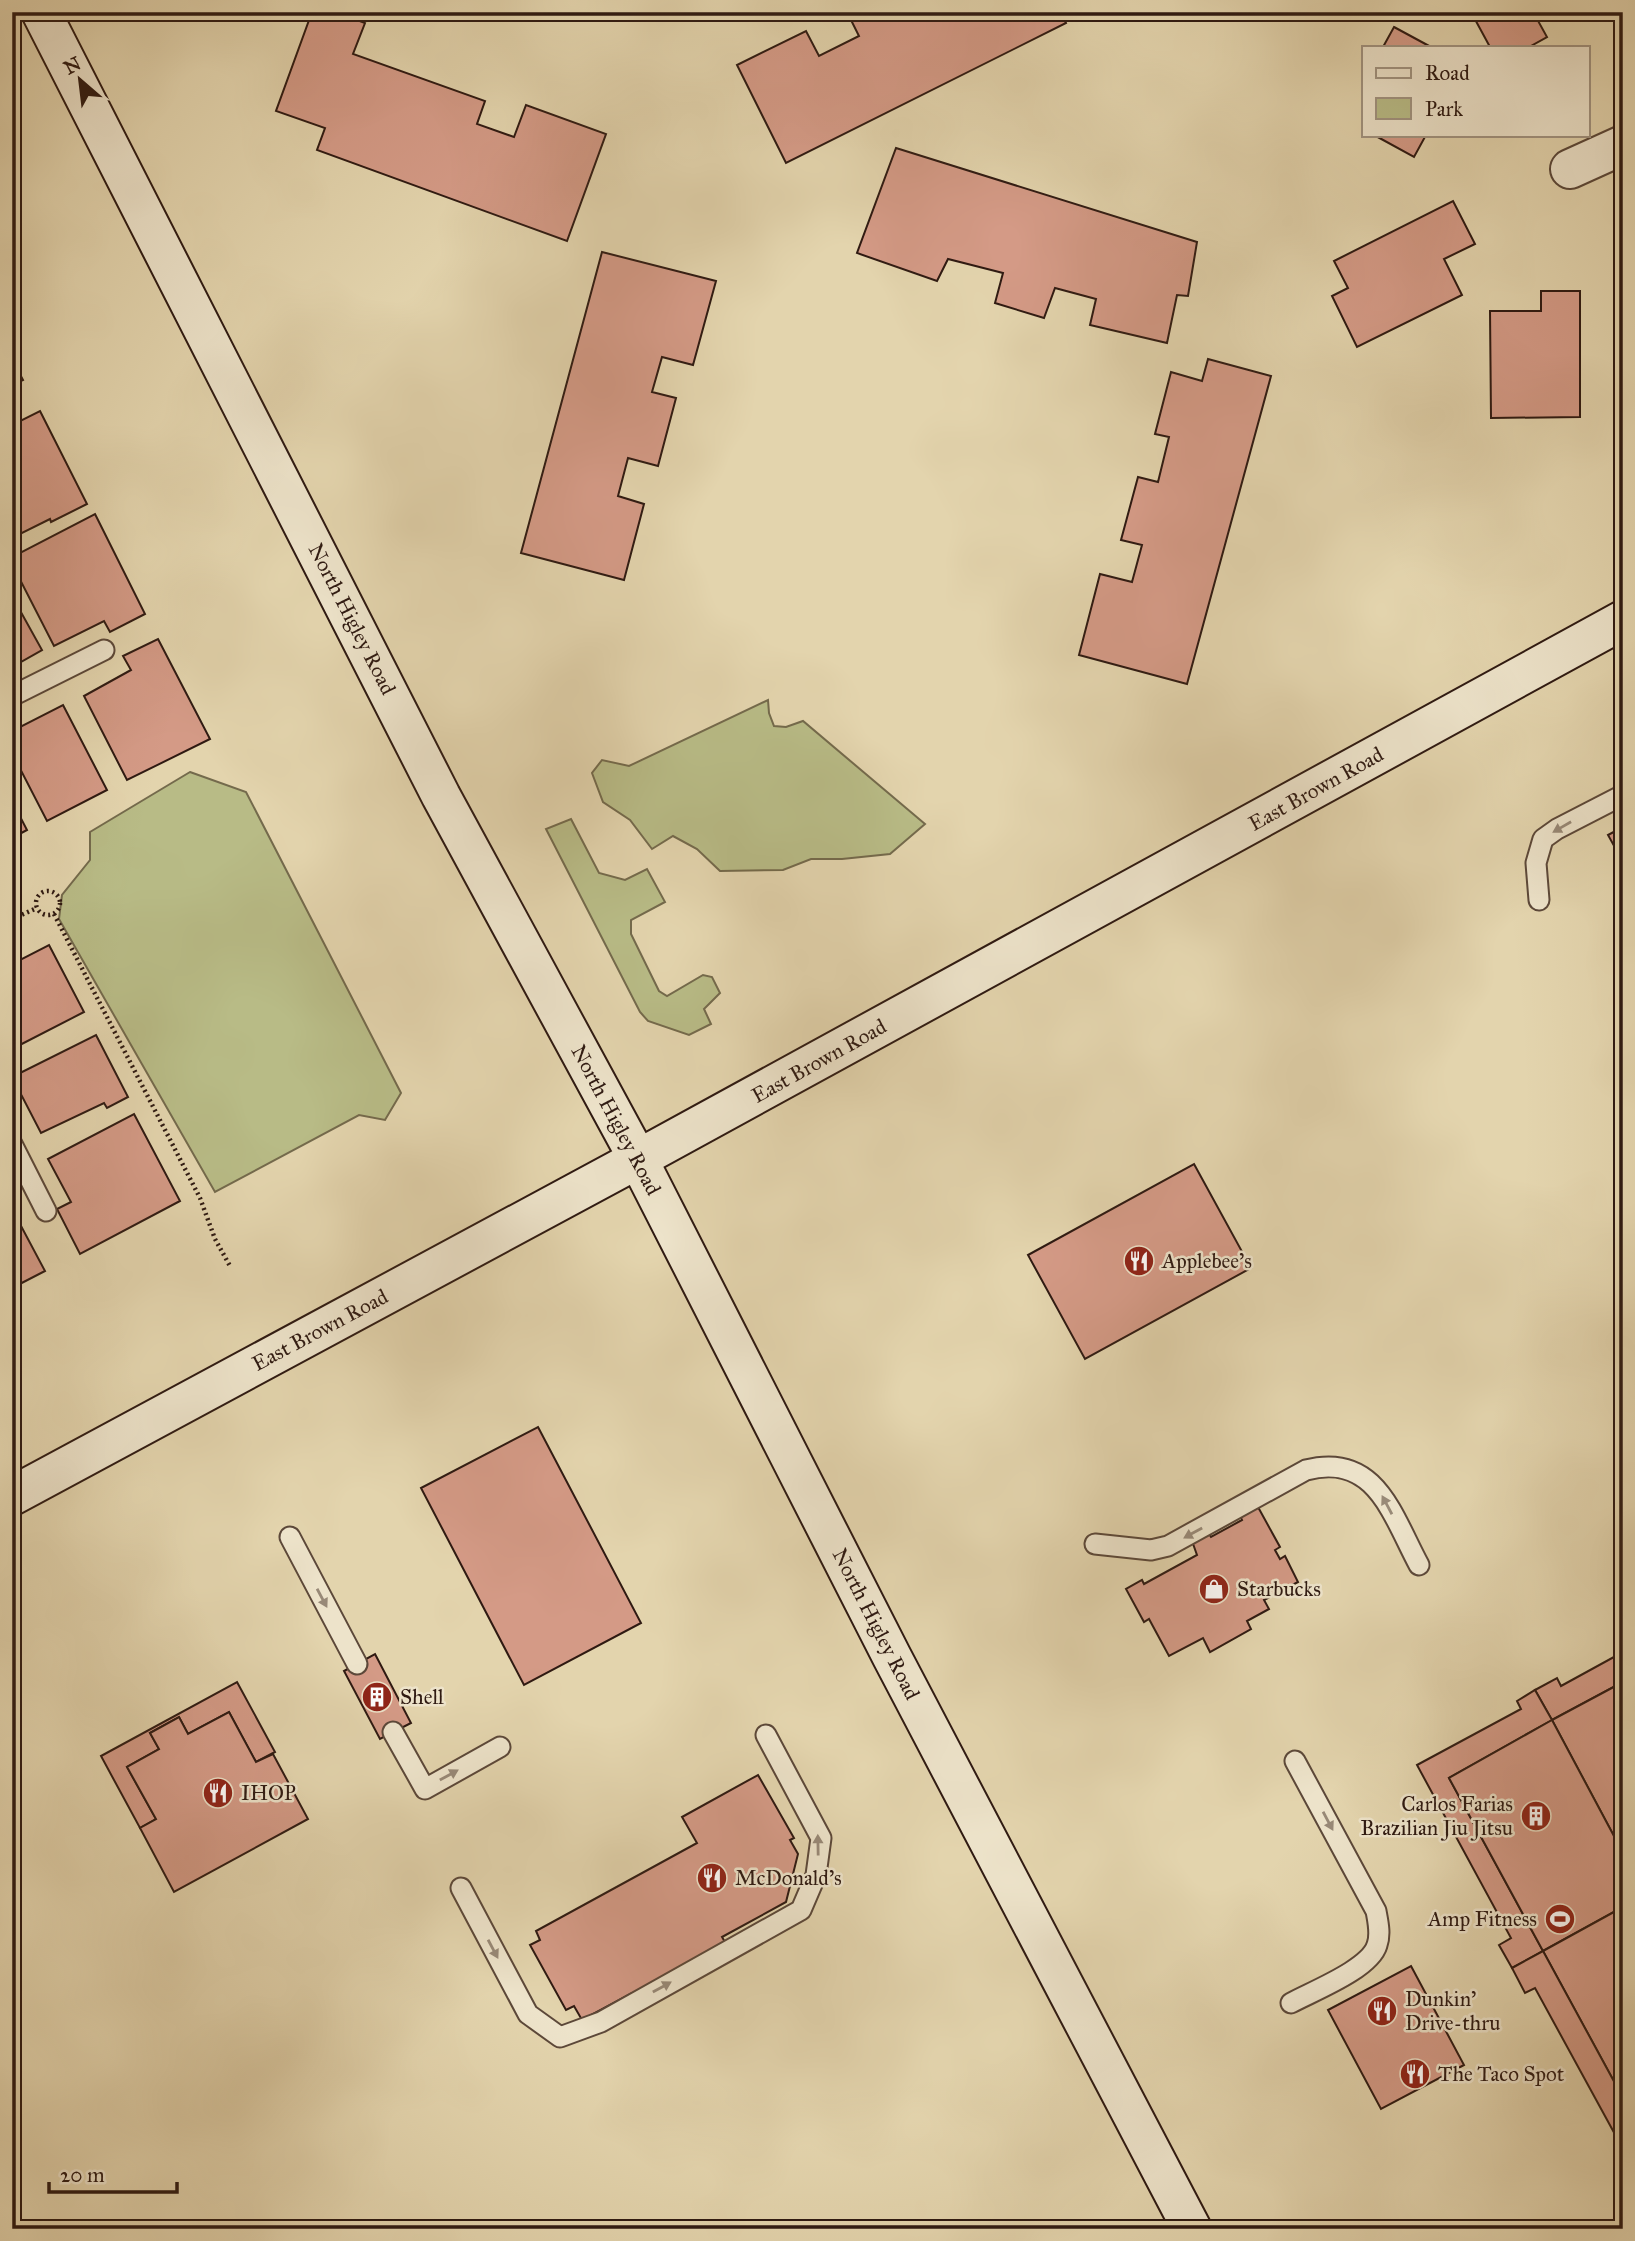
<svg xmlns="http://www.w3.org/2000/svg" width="1635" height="2241" viewBox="0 0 1635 2241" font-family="'IM FELL Great Primer',serif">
<rect width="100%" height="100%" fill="#e3d4ad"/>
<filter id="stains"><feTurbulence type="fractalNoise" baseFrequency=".00286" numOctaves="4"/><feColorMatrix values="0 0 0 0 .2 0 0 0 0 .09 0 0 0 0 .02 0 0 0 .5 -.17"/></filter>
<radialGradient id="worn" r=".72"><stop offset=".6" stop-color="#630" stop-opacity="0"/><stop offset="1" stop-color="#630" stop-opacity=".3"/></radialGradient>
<g fill="#b8bb86" stroke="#746a4c" stroke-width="2">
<path d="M768,700L769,713L774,726L786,727L803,721L925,824L890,854L842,859H811L783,870L720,871L697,849L673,836L652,849L630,820L603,802L592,773L602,760L629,766Z"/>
<path d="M190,772L246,792L401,1093L385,1120L359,1115L215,1192L59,919L62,895L90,860V832Z"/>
<path d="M571,819L599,873L625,880L647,869L665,902L631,920V934L659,991L667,996L703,975L712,977L720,993L704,1009L711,1024L689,1035L648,1021L640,1012L546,829Z"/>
</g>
<g fill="#d49a86" stroke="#2f1a12" stroke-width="2">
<path d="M312,12H336L365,23L353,54L485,101L477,124L514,137L526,105L606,134L567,241L317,150L325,128L276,111Z"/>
<path d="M847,12H1061L1066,23L786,163L737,65L806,31L819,56L859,36Z"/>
<path d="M1471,12H1550L1537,19L1547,37L1529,47H1490Z"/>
<path d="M1609,12H1623V38Z"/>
<path d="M1394,27L1431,47H1383Z"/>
<path d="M1374,135H1426L1414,157Z"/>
<path d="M896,148L1197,242L1188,296L1177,295L1167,343L1090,325L1096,299L1055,288L1044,318L995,303L1003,273L948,259L937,281L857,253Z"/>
<path d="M1453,201L1475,244L1444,259L1462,295L1357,347L1332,296L1348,288L1334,261Z"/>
<path d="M602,252L716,281L693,365L662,357L652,392L676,398L658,466L628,458L618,496L644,504L624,580L521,553Z"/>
<path d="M1541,291H1580V417L1491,418L1490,311H1541Z"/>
<path d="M12,359L23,380L12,385Z"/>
<path d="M1208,359L1271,376L1187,684L1079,655L1100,574L1132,582L1142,545L1121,540L1138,477L1158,482L1169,437L1155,434L1171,372L1202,381Z"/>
<path d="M40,411L87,504L51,522L50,519L12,538V425Z"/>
<path d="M95,514L145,614L110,632L104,621L54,646L12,564V557Z"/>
<path d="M12,596L42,650L12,667Z"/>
<path d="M158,639L210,739L127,780L84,696L131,670L123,656Z"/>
<path d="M63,705L107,790L47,821L12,753V731Z"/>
<path d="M12,801L27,830L12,838Z"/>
<path d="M1623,827V862L1608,835Z"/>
<path d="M49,945L84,1012L12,1049V964Z"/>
<path d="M96,1035L128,1097L107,1108L104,1103L41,1133L12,1077Z"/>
<path d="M134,1114L180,1201L80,1254L57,1209L71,1202L48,1159Z"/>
<path d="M1194,1164L1251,1268L1085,1359L1028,1255Z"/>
<path d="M12,1209L45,1271L12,1288Z"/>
<path d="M538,1427L641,1623L524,1685L421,1488Z"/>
<path d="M1258,1507L1280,1547L1275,1550L1280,1559L1285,1556L1298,1582L1264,1600L1269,1609L1247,1621L1251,1629L1210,1652L1203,1638L1169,1656L1149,1619L1144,1622L1126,1589L1142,1580L1144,1584L1197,1555L1192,1541L1208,1532L1211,1537L1242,1520L1240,1516Z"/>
<path d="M1623,1652V1682L1552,1720L1535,1690L1557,1678L1561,1686Z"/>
<path d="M375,1654L411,1723L380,1739L344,1671Z"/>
<path d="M237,1682L275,1752L256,1762L229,1712L188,1734L179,1717L150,1733L159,1749L127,1767L156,1819L140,1828L101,1756Z"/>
<path d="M1623,1682V1853L1552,1720Z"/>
<path d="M1535,1690L1552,1720L1449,1778L1543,1951L1512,1968L1499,1945L1511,1938L1417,1765L1521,1709L1517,1701Z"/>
<path d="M229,1712L256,1762L273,1754L308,1819L174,1892L140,1828L156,1819L127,1767L159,1749L150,1733L179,1717L188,1734Z"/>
<path d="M1552,1720L1623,1853V1907L1543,1951L1449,1778Z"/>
<path d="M758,1775L794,1838L790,1840L798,1854L786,1902L722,1937L729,1949L636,1999L632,1993L582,2020L574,2006L566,2010L530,1945L540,1940L536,1931L697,1843L682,1817Z"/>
<path d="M1623,1907V2098L1543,1951Z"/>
<path d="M1543,1951L1623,2098V2149L1535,1988L1525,1993L1512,1968Z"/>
<path d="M1411,1966L1464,2065L1381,2109L1328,2010Z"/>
</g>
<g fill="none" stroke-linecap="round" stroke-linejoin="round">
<g stroke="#5c4839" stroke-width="23">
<g id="service">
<path d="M12,696L104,650"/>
<path d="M1539,900L1536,863L1543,839L1557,829L1623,795"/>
<path d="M12,1144L46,1211"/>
<path d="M290,1537L357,1664"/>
<path d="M1095,1544L1151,1550L1168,1546L1306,1470C1376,1452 1392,1515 1419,1565"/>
<path d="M393,1732L425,1789L500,1747"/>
<path d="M461,1888L528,2014L560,2037L601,2022L801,1910L816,1875L821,1838L766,1735"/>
<path d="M1291,2003C1313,1991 1370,1969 1377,1945C1381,1934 1378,1922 1376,1911L1295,1761"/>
</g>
</g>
<g stroke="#5c4839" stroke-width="42">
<path id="minor" d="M1570,169L1623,145"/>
</g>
<g stroke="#2f1a12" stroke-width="42">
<g id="secondary">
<path d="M41,12L441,796L638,1159L892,1657L1192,2229"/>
<path d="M12,1496L638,1159L1623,620"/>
</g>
</g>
<g stroke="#2f1a12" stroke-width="4.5" stroke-dasharray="2 3.5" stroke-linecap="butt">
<circle cx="48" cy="903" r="12"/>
<path d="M54,914L200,1198L215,1239L230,1266"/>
<path d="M12,919L37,908"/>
</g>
<use href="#service" stroke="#ede3ca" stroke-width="19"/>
<use href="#minor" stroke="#ede3ca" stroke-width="38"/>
<use href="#secondary" stroke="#ede3ca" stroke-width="38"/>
</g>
<defs><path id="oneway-solid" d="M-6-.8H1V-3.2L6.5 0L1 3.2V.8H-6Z" transform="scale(1.75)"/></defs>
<g fill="#988977">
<use href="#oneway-solid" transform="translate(1562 827) rotate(150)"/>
<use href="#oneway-solid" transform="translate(1387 1505) rotate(-118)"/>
<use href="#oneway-solid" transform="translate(1193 1533) rotate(151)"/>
<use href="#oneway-solid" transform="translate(322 1598) rotate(62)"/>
<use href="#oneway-solid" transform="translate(449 1775) rotate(-29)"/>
<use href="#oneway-solid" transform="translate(1328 1821) rotate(62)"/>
<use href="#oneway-solid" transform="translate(818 1845) rotate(-91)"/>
<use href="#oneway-solid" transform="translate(493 1949) rotate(62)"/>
<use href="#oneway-solid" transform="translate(662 1987) rotate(-29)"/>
</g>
<defs>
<g id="restaurant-disc" transform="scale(1.575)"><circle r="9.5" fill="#8f2418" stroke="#ede3ca"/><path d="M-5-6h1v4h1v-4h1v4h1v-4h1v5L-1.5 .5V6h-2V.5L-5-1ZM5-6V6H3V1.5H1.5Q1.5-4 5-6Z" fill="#fff"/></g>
<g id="shop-disc" transform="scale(1.575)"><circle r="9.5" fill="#8f2418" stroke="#ede3ca"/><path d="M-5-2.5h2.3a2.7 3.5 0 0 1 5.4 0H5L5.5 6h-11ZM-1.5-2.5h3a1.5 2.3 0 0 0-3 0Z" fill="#fff"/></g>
<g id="building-disc" transform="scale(1.575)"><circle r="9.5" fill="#8f2418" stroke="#ede3ca"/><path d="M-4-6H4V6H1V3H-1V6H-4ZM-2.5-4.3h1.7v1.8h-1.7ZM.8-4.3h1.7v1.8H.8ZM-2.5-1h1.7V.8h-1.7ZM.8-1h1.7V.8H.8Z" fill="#fff"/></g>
<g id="stadium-disc" transform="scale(1.575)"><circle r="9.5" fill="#8f2418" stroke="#ede3ca"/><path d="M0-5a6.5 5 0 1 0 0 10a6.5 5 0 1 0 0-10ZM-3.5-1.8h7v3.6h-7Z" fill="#fff"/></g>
</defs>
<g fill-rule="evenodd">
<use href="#restaurant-disc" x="1139" y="1261"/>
<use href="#shop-disc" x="1214" y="1589"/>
<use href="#building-disc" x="377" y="1697"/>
<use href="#restaurant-disc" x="218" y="1793"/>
<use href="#building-disc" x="1536" y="1816"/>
<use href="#restaurant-disc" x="712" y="1878"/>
<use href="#stadium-disc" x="1560" y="1919"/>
<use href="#restaurant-disc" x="1382" y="2011"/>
<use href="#restaurant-disc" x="1415" y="2074"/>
</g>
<g text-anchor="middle" stroke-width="5" stroke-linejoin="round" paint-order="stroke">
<g font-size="21" fill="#2f1a12" stroke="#ede3ca">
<text transform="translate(352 619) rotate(63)" y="7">North Higley Road</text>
<text transform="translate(1316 789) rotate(-29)" y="7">East Brown Road</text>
<text transform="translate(819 1061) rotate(-29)" y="7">East Brown Road</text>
<text transform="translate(616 1120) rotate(62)" y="7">North Higley Road</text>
<text transform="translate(320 1330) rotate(-28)" y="7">East Brown Road</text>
<text transform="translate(876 1624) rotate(63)" y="7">North Higley Road</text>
</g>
<g font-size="21" fill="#2f1a12" stroke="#ede3ca" text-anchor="start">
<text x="1162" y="1268">Applebee's</text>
<text x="1237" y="1596">Starbucks</text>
<text x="400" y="1704">Shell</text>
<text x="241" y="1800">IHOP</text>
<text x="1513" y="1811" text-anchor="end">Carlos Farias<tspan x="1513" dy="24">Brazilian Jiu Jitsu</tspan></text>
<text x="735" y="1885">McDonald's</text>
<text x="1537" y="1926" text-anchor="end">Amp Fitness</text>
<text x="1405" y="2006">Dunkin'<tspan x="1405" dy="24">Drive-thru</tspan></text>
<text x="1438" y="2081">The Taco Spot</text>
</g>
</g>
<rect width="1635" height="2241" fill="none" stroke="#e3d4ad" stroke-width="42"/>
<rect x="14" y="14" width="1607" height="2213" fill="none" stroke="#2f1a12" stroke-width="3.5"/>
<rect x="21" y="21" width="1593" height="2199" fill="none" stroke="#2f1a12" stroke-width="2"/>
<rect x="1362" y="46" width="228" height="91" fill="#ede3ca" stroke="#a19380" stroke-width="2"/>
<rect x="1376" y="68" width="35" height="10" fill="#ede3ca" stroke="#a19380" stroke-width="2"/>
<text x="1425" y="80" font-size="21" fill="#2f1a12">Road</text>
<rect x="1376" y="98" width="35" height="21" fill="#b8bb86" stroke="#a19380" stroke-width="2"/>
<text x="1425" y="116" font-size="21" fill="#2f1a12">Park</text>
<g transform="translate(80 80) rotate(332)" stroke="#ede3ca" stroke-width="5" paint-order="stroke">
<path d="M0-5L12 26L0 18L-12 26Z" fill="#2f1a12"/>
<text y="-10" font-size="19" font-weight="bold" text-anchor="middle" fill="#2f1a12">N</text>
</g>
<path d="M49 2182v10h128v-10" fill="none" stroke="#2f1a12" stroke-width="3.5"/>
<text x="60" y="2182" font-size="21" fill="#2f1a12" stroke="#ede3ca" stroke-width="5" paint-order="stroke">20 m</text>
<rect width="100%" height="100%" filter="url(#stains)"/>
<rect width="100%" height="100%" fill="url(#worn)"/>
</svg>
